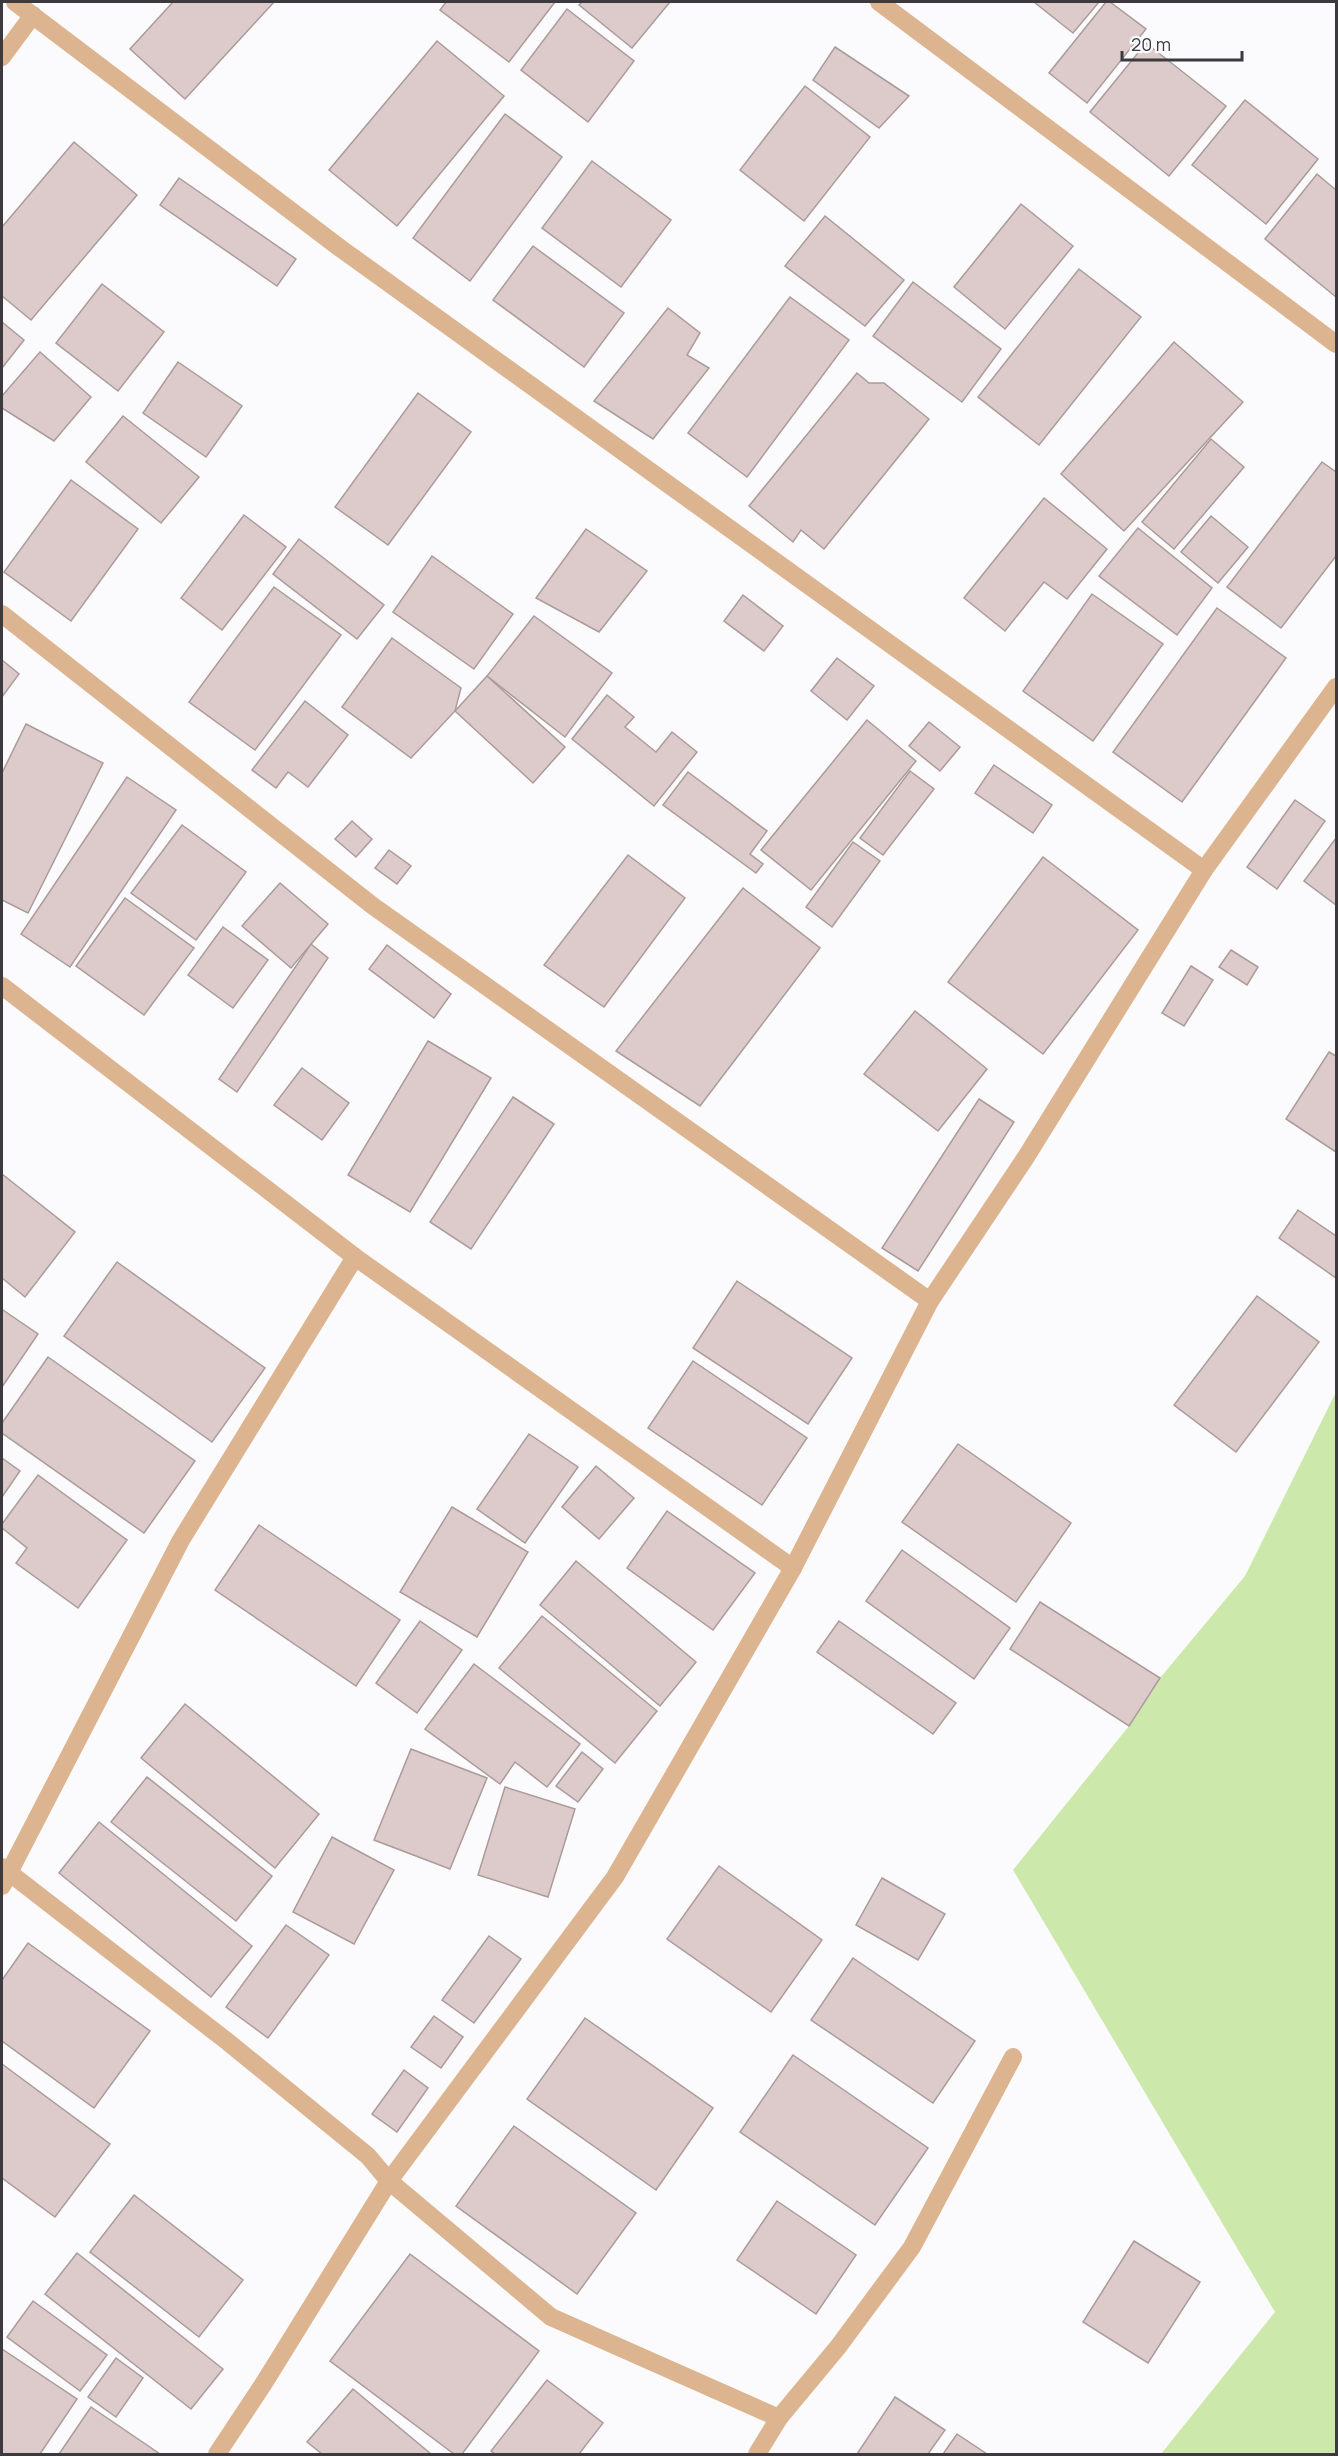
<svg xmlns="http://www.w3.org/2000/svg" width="1338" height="2456" viewBox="0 0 1338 2456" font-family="Manrope,sans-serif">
<rect width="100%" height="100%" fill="#fbfbfd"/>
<path fill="#cce8ab" d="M1336,1392V2454H1161L1275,2312L1013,1870L1129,1726L1160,1678L1245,1576Z"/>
<g fill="#dccbca" stroke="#ab9b9a" stroke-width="1.5">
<path d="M173,2H274L185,99L130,49Z"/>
<path d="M446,2H555L509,62L440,10Z"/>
<path d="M582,2H670L632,48L579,5Z"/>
<path d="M1034,2H1099L1073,33Z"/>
<path d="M1106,2H1110L1146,29L1087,103L1049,73Z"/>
<path d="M567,9L634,61L588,122L521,70Z"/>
<path d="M437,41L504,96L397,226L329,170Z"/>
<path d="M1146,43L1226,106L1169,176L1090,112Z"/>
<path d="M835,47L909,96L879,128L813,80Z"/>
<path d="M805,86L870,137L804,221L740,170Z"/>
<path d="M1245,100L1318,159L1266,224L1192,165Z"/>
<path d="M505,114L562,157L470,281L413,238Z"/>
<path d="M74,142L137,195L31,320L2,296V227Z"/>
<path d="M592,161L671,220L621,287L542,228Z"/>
<path d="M1317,174L1336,190V297L1265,239Z"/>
<path d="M179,178L296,259L277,286L160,205Z"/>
<path d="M1021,204L1073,246L1005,329L954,287Z"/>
<path d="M825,216L904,280L865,326L785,266Z"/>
<path d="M533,246L624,313L584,367L493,300Z"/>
<path d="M1079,269L1141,317L1039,445L978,397Z"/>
<path d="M913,282L1001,349L962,402L873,336Z"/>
<path d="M102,284L164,332L118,391L56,343Z"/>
<path d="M790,297L849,340L747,477L688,433Z"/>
<path d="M668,308L700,333L687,355L709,368L653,439L594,401Z"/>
<path d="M2,322L24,340L2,368Z"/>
<path d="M1174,342L1243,402L1124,531L1061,474Z"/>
<path d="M40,352L91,397L54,441L2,408V396Z"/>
<path d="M178,362L242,406L206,457L143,413Z"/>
<path d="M857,373L869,383H884L929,419L824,549L801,530L793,542L749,506Z"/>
<path d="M418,393L471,432L388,545L335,507Z"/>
<path d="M123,416L199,477L161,523L86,462Z"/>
<path d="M1211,439L1244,467L1174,549L1142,522Z"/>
<path d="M1322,462L1336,472V556L1281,628L1227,587Z"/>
<path d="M71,480L138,529L71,621L4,572Z"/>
<path d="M1044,498L1107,549L1067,599L1044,582L1005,631L964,598Z"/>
<path d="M244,515L286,547L222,630L181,598Z"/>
<path d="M1211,516L1248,547L1218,583L1181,552Z"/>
<path d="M1138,528L1212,588L1177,635L1099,576Z"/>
<path d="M586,529L647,571L599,632L536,598Z"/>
<path d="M299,539L384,605L357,639L273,574Z"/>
<path d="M432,556L513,614L474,669L393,612Z"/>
<path d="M274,587L341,635L255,750L189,702Z"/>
<path d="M1092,594L1163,644L1093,741L1023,691Z"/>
<path d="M743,595L783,626L764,651L724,621Z"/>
<path d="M1217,608L1286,658L1182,802L1113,752Z"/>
<path d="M534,616L612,673L565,737L487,676Z"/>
<path d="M392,638L461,688L455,711L411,758L342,707Z"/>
<path d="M837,658L874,686L847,720L811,691Z"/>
<path d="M2,660L19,674L2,697Z"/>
<path d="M487,676L565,747L533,783L455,711Z"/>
<path d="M607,695L634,717L625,727L656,752L672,732L697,752L654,806L572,739Z"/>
<path d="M305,701L348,735L308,787L288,772L276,788L252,770Z"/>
<path d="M867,720L916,761L811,890L761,850Z"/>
<path d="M929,722L960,747L940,771L909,746Z"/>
<path d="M26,724L103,763L28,913L2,900V773Z"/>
<path d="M994,765L1052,805L1033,833L975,793Z"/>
<path d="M910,771L934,789L883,855L860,838Z"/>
<path d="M688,772L767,831L750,854L763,864L756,873L663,805Z"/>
<path d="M127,777L176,810L70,967L21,934Z"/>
<path d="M1295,800L1325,821L1277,889L1247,867Z"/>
<path d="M352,821L372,839L356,857L335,839Z"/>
<path d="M182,825L246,872L196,940L131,893Z"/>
<path d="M1336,838V905L1304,881Z"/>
<path d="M853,842L880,861L832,927L806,907Z"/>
<path d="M389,850L411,866L397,884L375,868Z"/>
<path d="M628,855L685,898L604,1007L544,965Z"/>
<path d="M1043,857L1138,930L1043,1054L948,982Z"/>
<path d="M280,883L328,924L291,968L242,926Z"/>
<path d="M743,888L820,948L700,1106L616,1051Z"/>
<path d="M125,898L194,948L144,1015L76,966Z"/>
<path d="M223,927L268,960L233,1008L188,975Z"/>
<path d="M311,944L328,958L237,1092L219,1079Z"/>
<path d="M387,945L451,994L434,1018L369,969Z"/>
<path d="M1231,950L1258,967L1247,985L1219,967Z"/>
<path d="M1191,966L1213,980L1184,1026L1162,1013Z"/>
<path d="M915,1011L987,1069L938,1131L864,1074Z"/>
<path d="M428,1041L491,1078L410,1212L348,1175Z"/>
<path d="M1329,1052L1336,1056V1152L1286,1119Z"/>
<path d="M302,1068L349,1103L322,1140L274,1105Z"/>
<path d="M513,1097L554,1124L471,1249L430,1222Z"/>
<path d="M979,1099L1014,1122L918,1271L882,1248Z"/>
<path d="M2,1174L75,1232L25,1297L2,1278Z"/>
<path d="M1298,1210L1336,1236V1278L1279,1238Z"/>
<path d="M117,1262L265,1368L212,1442L64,1336Z"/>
<path d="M737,1281L852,1358L808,1424L693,1348Z"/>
<path d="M1257,1296L1319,1342L1236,1452L1174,1405Z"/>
<path d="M3,1310L38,1334L2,1387V1312Z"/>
<path d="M48,1357L195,1461L144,1533L2,1433V1423Z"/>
<path d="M693,1361L807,1438L762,1505L648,1428Z"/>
<path d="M529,1434L578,1467L525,1543L477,1509Z"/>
<path d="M958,1444L1071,1523L1016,1602L902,1522Z"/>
<path d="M2,1458L20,1471L2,1497Z"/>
<path d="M596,1466L634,1498L599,1539L562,1507Z"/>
<path d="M38,1475L127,1540L78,1608L16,1563L27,1548L2,1528V1524Z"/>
<path d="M452,1507L528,1552L477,1637L400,1592Z"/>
<path d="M667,1511L755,1573L713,1630L627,1568Z"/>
<path d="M259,1525L400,1620L356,1686L215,1590Z"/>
<path d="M902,1550L1010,1628L974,1679L866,1601Z"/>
<path d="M576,1561L696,1662L660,1706L540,1605Z"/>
<path d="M1040,1602L1160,1678L1129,1726L1010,1649Z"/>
<path d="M542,1616L657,1711L615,1763L499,1668Z"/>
<path d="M420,1621L462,1650L417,1713L376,1683Z"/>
<path d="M839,1621L956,1703L933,1734L817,1652Z"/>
<path d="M474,1664L580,1744L547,1787L515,1762L500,1784L425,1729Z"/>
<path d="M185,1704L319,1814L275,1868L141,1758Z"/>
<path d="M411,1749L487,1778L450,1869L374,1840Z"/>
<path d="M582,1752L603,1769L578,1802L556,1786Z"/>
<path d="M147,1777L272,1876L236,1921L111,1822Z"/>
<path d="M505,1787L575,1809L548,1897L478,1875Z"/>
<path d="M99,1822L252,1946L211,1997L59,1873Z"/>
<path d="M332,1837L394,1870L354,1944L293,1912Z"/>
<path d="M719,1866L822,1940L771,2012L667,1939Z"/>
<path d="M882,1878L945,1914L918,1960L856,1925Z"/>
<path d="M286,1925L329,1955L268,2038L226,2007Z"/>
<path d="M489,1936L521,1959L474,2023L442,2000Z"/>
<path d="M28,1943L150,2031L94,2108L2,2041V1980Z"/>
<path d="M853,1958L975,2041L933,2103L811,2020Z"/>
<path d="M434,2016L463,2037L441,2068L411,2047Z"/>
<path d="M585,2018L713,2108L656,2190L527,2099Z"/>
<path d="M793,2055L928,2148L875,2225L740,2132Z"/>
<path d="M2,2064L110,2144L55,2217L2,2178Z"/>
<path d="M404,2070L428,2088L397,2132L372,2114Z"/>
<path d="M514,2126L636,2213L577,2294L456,2206Z"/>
<path d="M134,2195L243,2280L199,2337L90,2252Z"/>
<path d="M777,2201L856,2255L816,2314L737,2260Z"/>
<path d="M1134,2241L1200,2282L1148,2363L1083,2322Z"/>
<path d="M77,2253L223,2369L191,2409L45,2294Z"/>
<path d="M410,2254L539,2351L462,2454H454L330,2361Z"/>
<path d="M33,2301L107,2355L80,2391L7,2337Z"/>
<path d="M2,2349L77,2399L40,2454H2Z"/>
<path d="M116,2358L143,2378L116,2417L88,2397Z"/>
<path d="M547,2380L603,2423L579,2454H495L491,2451Z"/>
<path d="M353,2389L431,2454H322L307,2442Z"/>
<path d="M895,2397L945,2430L928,2454H857Z"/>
<path d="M91,2407L160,2454H59Z"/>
<path d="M957,2434L987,2454H943Z"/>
</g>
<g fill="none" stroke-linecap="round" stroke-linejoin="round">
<g stroke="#dcb48f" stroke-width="18">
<path d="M15,2L340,248L1204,870"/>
<path d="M879,2L1336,344"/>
<path d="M2,57L33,15"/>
<path d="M2,614L373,906L930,1301"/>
<path d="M2,986L355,1257L793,1568"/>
<path d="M2,1867L228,2042L368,2156L389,2181L551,2317L779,2418"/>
<path d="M2,1886L181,1540L355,1257"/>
<path d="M217,2454L264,2383L389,2181L615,1877L793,1568L930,1301L1026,1157L1204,870L1336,687"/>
<path d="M757,2454L779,2418L838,2347L912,2247L1013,2057"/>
</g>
</g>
<rect width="1338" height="2456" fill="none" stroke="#3c3a3f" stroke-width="6"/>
<path d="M1122 51v9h120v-9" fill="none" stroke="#3c3a3f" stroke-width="3"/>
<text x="1131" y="51" font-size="18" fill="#3c3a3f" stroke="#fbfbfd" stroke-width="4.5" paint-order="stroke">20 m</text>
</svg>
